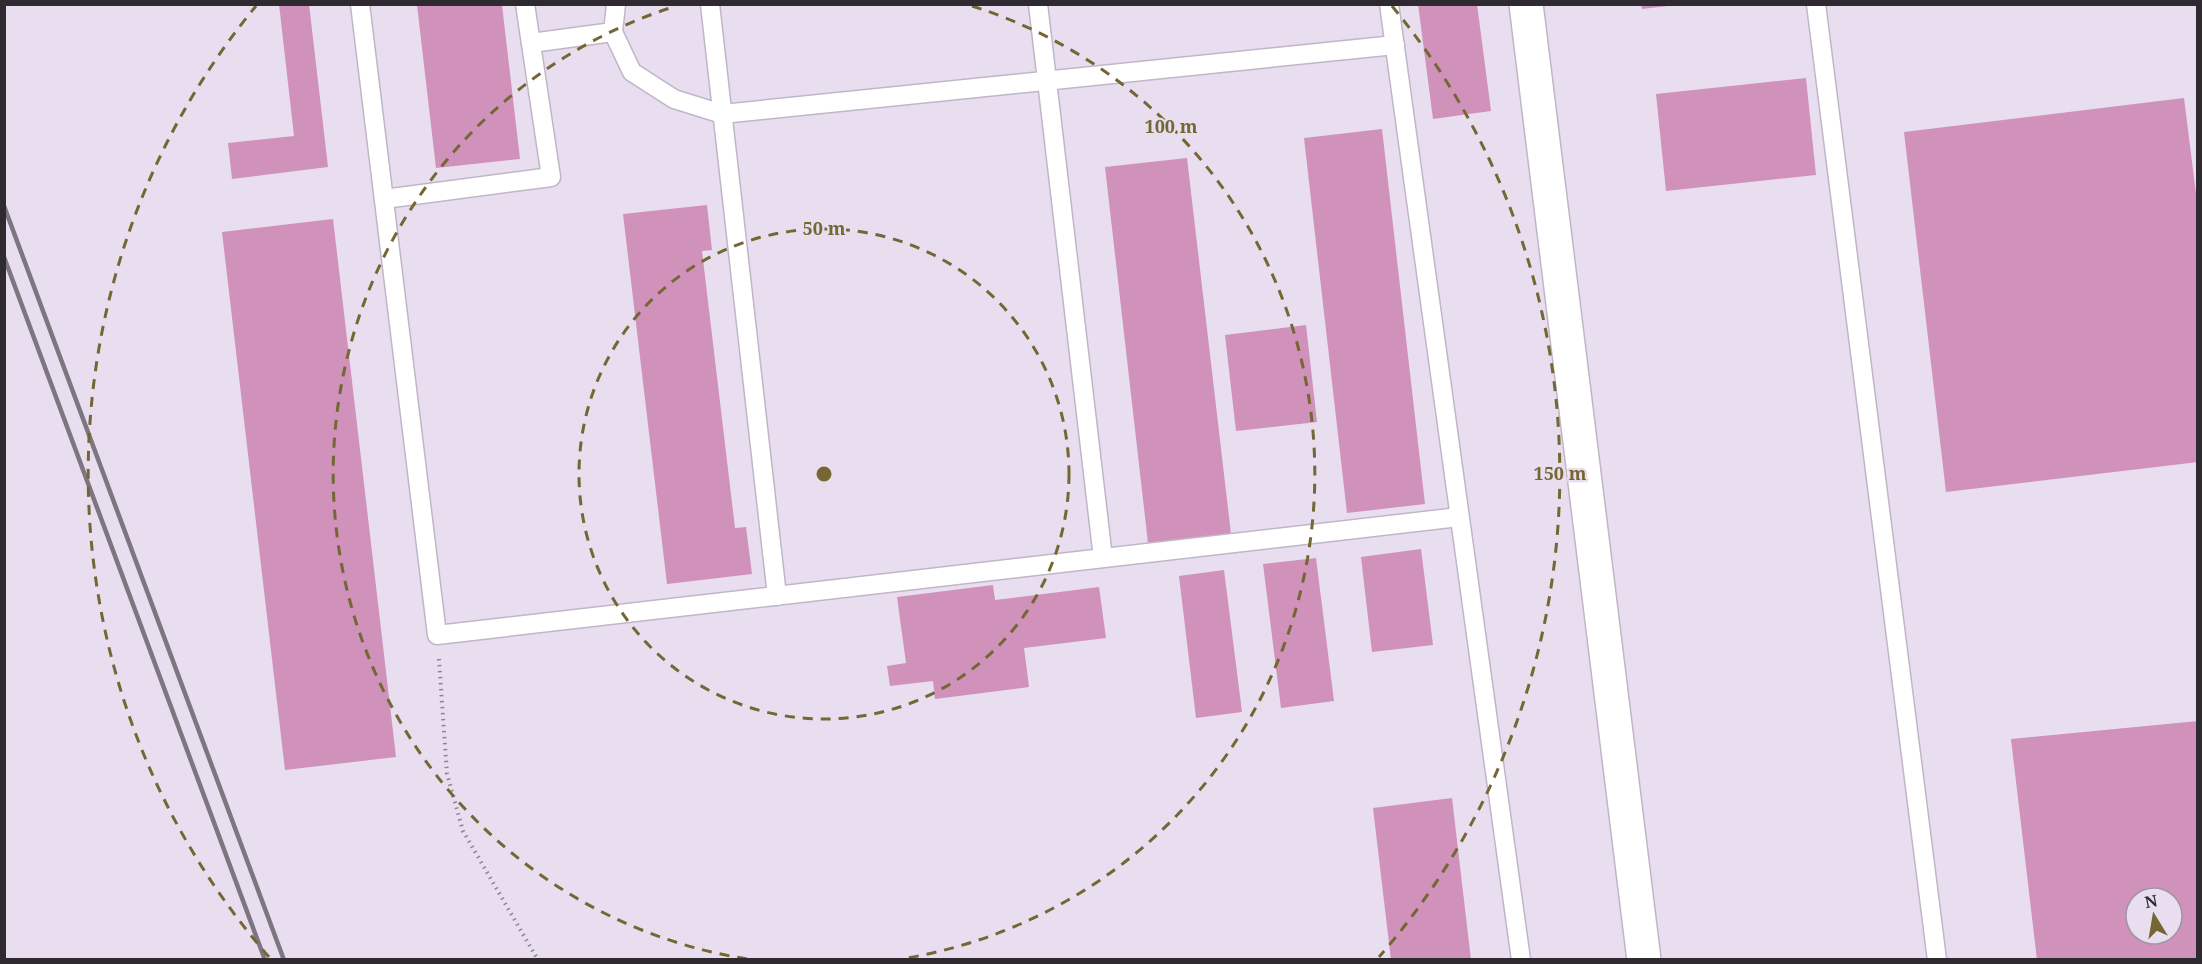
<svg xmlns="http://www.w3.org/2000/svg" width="2202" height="964" viewBox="0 0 2202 964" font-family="'Noto Serif',serif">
<rect width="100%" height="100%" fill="#e8deef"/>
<g fill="#d091ba" fill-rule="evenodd">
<path d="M279,4H309L328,167L232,179L228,143L294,136Z"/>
<path d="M1418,4H1477L1491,111L1433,119Z"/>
<path d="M1641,4H1668V6L1642,9Z"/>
<path d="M417,5H502L520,159L436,168Z"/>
<path d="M1806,78L1816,175L1666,191L1656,94Z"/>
<path d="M2184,98L2198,210V462L1946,492L1904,132Z"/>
<path d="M1382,129L1425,504L1347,513L1304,138Z"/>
<path d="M1187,158L1231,534L1148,543L1105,167Z"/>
<path d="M707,205L712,250L702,251L735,528L746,527L752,574L667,584L623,214Z"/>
<path d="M333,219L396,757L285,770L222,232Z"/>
<path d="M1306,325L1317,422L1236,431L1225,335Z"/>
<path d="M1421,549L1433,645L1372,652L1361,557Z"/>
<path d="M1316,558L1334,701L1281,708L1263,564Z"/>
<path d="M1224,570L1242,712L1196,718L1179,576Z"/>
<path d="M993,585L995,600L1099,587L1106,638L1024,648L1029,687L935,699L933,681L890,686L887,666L906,663L897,597Z"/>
<path d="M2198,721V960H2037L2011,739ZM2136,898H2172V934H2136Z"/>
<path d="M1452,798L1471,960H1391L1373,808Z"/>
</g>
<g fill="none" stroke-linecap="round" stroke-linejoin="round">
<g stroke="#c0b6c6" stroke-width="21">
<g id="service">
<path d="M360,4L437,635L1459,517"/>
<path d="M710,4L777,596"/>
<path d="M1038,4L1103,558"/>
<path d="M1389,4L1521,960"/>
<path d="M1816,4L1937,960"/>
<path d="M613,32L632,72L674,99L722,114L1395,45"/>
<path d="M531,43L613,32L616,4"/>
<path d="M384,199L551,177L525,4"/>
</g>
</g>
<g stroke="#c0b6c6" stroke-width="36">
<path id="minor" d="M1526,4L1644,960"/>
</g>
<path stroke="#8d8691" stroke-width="4" stroke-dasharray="1.5 4.5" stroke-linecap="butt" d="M439,659L447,774L463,831L538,960"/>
<use href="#service" stroke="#fff" stroke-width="18"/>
<use href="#minor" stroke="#fff" stroke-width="33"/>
<g stroke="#7c7680" stroke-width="4.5">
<path d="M4,206L284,960"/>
<path d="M4,257L265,960"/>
</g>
</g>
<g fill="none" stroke="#746734" stroke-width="3" stroke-dasharray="10 8">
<circle cx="824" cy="474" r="245"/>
<path d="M747 959A491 491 0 0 1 676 6M972 6A491 491 0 0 1 901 959"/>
<path d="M269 957A736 736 0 0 1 256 6M1392 6A736 736 0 0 1 1379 957"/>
</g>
<circle cx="824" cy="474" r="9" fill="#746734" stroke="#e8deef" stroke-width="3"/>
<g font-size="18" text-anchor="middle" font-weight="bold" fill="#746734" stroke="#e8deef" stroke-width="4.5" stroke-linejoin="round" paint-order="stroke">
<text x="1171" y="133">100 m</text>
<text x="824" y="235">50 m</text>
<text x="1560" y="480">150 m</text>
</g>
<rect width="2202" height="964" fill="none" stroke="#2e2a30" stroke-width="12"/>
<g transform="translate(2154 916) rotate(349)"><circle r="28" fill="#e8deef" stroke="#9e96a3" stroke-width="1.5"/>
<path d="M0-4.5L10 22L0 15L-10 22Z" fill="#746734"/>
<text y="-9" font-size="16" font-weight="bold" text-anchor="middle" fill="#2e2a30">N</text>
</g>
</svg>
